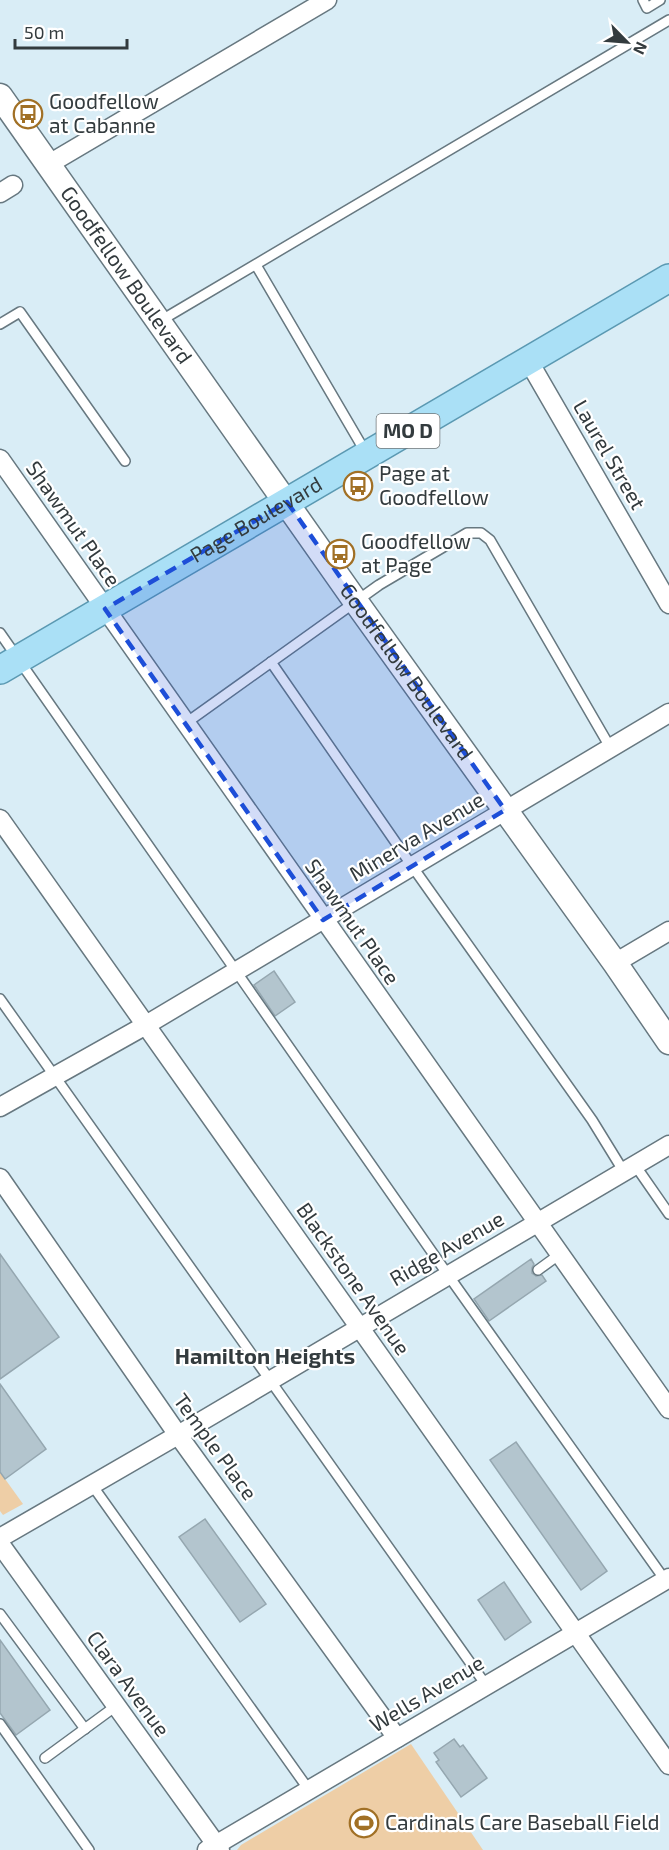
<svg xmlns="http://www.w3.org/2000/svg" width="669" height="1850" viewBox="0 0 669 1850" font-family="'Exo 2',sans-serif">
<rect width="100%" height="100%" fill="#d9edf6"/>
<g fill="#eecea6">
<path d="M0,1472L23,1504L3,1515L0,1511Z"/>
<path d="M411,1744L483,1850H237L241,1845Z"/>
</g>
<g fill="#b3c5ce" stroke="#95a7b0" stroke-width="1.5">
<path d="M274,971L295,1002L275,1016L254,985Z"/>
<path d="M0,1254L59,1337L0,1379Z"/>
<path d="M531,1259L534,1264L532,1268V1273L536,1276L542,1275L546,1281L489,1321L474,1299Z"/>
<path d="M0,1384L46,1449L5,1479L0,1472Z"/>
<path d="M516,1442L607,1571L581,1590L490,1460Z"/>
<path d="M205,1519L266,1604L240,1622L179,1537Z"/>
<path d="M504,1582L531,1622L505,1640L478,1600Z"/>
<path d="M0,1640L50,1710L16,1735L0,1713Z"/>
<path d="M454,1739L460,1747L463,1745L487,1778L461,1797L436,1762L439,1760L434,1753Z"/>
</g>
<g fill="none" stroke-linecap="round" stroke-linejoin="round">
<g stroke="#677880" stroke-width="12">
<g id="lane">
<path d="M643,0L647,8L660,0"/>
<path d="M256,265L366,453"/>
<path d="M160,321L669,20"/>
<path d="M0,324L20,312L125,461"/>
<path d="M0,633L448,1275L665,1580"/>
<path d="M271,662L412,866L592,1120L624,1172"/>
<path d="M186,723L379,585L467,533H481L490,540L610,747"/>
<path d="M0,999L486,1685"/>
<path d="M635,1165L669,1214"/>
<path d="M538,1270L560,1254"/>
<path d="M92,1485L309,1790"/>
<path d="M0,1614L85,1729"/>
<path d="M0,1724L89,1850"/>
<path d="M45,1758L116,1706"/>
</g>
</g>
<g stroke="#677880" stroke-width="21">
<g id="street">
<path d="M49,164L327,0"/>
<path d="M0,193L13,185"/>
<path d="M528,360L669,604"/>
<path d="M0,459L669,1409"/>
<path d="M0,819L669,1765"/>
<path d="M615,963L669,931"/>
<path d="M0,1107L146,1025L669,713"/>
<path d="M0,1178L178,1435L397,1738"/>
<path d="M0,1538L178,1435L669,1145"/>
<path d="M0,1544L220,1850"/>
<path d="M207,1850L669,1578"/>
</g>
</g>
<g stroke="#677880" stroke-width="27">
<g id="secondary">
<path id="s1" d="M0,96L356,602L615,963L669,1042"/>
</g>
</g>
<g stroke="#5b99b2" stroke-width="30">
<g id="primary">
<path id="s2" d="M0,670L669,278"/>
</g>
</g>
<use href="#lane" stroke="#fff" stroke-width="9"/>
<use href="#street" stroke="#fff" stroke-width="18"/>
<use href="#secondary" stroke="#fff" stroke-width="24"/>
<use href="#primary" stroke="#aae0f6" stroke-width="27"/>
</g>
<path fill="#1d4ed8" fill-opacity="0.2" stroke="#1d4ed8" stroke-width="4.5" stroke-dasharray="12 8" stroke-linejoin="round" d="M287,502L505,810L323,920L105,609Z"/>
<defs>
<g id="bus-ring" transform="scale(1.5)"><circle r="9.5" fill="#fff" stroke="#a17025" stroke-width="1.5"/><path d="M-5-6H5V4H4V6H2V4H-2V6H-4V4H-5ZM-3.5-4V0h7V-4ZM-3.5 1.2v1.5H-2V1.2ZM2 1.2v1.5H3.5V1.2Z" fill="#a17025"/></g>
<g id="stadium-ring" transform="scale(1.5)"><circle r="9.5" fill="#fff" stroke="#a17025" stroke-width="1.5"/><path d="M0-5a6.5 5 0 1 0 0 10a6.5 5 0 1 0 0-10ZM-3.5-1.8h7v3.6h-7Z" fill="#a17025"/></g>
</defs>
<g fill-rule="evenodd">
<use href="#bus-ring" x="28" y="114"/>
<use href="#bus-ring" x="358" y="486"/>
<use href="#bus-ring" x="340" y="554"/>
<use href="#stadium-ring" x="364" y="1823"/>
</g>
<g text-anchor="middle" stroke-width="4.5" stroke-linejoin="round" paint-order="stroke">
<rect fill="#fff" stroke="#707678" stroke-width="1.5" x="376.5" y="414" width="63" height="34" rx="4.5"/>
<g font-size="20" font-weight="bold" fill="#333b3e">
<text x="408" y="438">MO D</text>
</g>
<g font-size="21" fill="#333b3e" stroke="#fff" text-anchor="start">
<text x="49" y="109">Goodfellow<tspan x="49" dy="24">at Cabanne</tspan></text>
<text x="379" y="481">Page at<tspan x="379" dy="24">Goodfellow</tspan></text>
<text x="361" y="549">Goodfellow<tspan x="361" dy="24">at Page</tspan></text>
<text x="385" y="1830">Cardinals Care Baseball Field</text>
</g>
<g font-size="21" fill="#333b3e" stroke="#fff">
<text dy="7" stroke="none"><textPath href="#s1" startOffset="219">Goodfellow Boulevard</textPath></text>
<text transform="translate(609 455) rotate(60)" y="7">Laurel Street</text>
<text dy="7" stroke="none"><textPath href="#s2" startOffset="297">Page Boulevard</textPath></text>
<text transform="translate(73 524) rotate(55)" y="7">Shawmut Place</text>
<text dy="7" stroke="none"><textPath href="#s1" startOffset="705">Goodfellow Boulevard</textPath></text>
<text transform="translate(417 837) rotate(-31)" y="7">Minerva Avenue</text>
<text transform="translate(352 922) rotate(55)" y="7">Shawmut Place</text>
<text transform="translate(447 1249) rotate(-30)" y="7">Ridge Avenue</text>
<text transform="translate(353 1279) rotate(55)" y="7">Blackstone Avenue</text>
<text transform="translate(215 1447) rotate(54)" y="7">Temple Place</text>
<text transform="translate(128 1684) rotate(54)" y="7">Clara Avenue</text>
<text transform="translate(427 1694) rotate(-31)" y="7">Wells Avenue</text>
</g>
<g font-size="22" font-weight="bold" fill="#333b3e" stroke="#fff">
<text x="265" y="1364">Hamilton Heights</text>
</g>
</g>
<g transform="translate(627 42) rotate(115)" stroke="#ffffff" stroke-width="4.5" paint-order="stroke">
<path d="M0-4.5L10 22L0 15L-10 22Z" fill="#333b3e"/>
<text y="-9" font-size="16" font-weight="bold" text-anchor="middle" fill="#333b3e">N</text>
</g>
<path d="M15 39v9h112v-9" fill="none" stroke="#333b3e" stroke-width="3"/>
<text x="24" y="39" font-size="18" fill="#333b3e" stroke="#ffffff" stroke-width="4.5" paint-order="stroke">50 m</text>
</svg>
